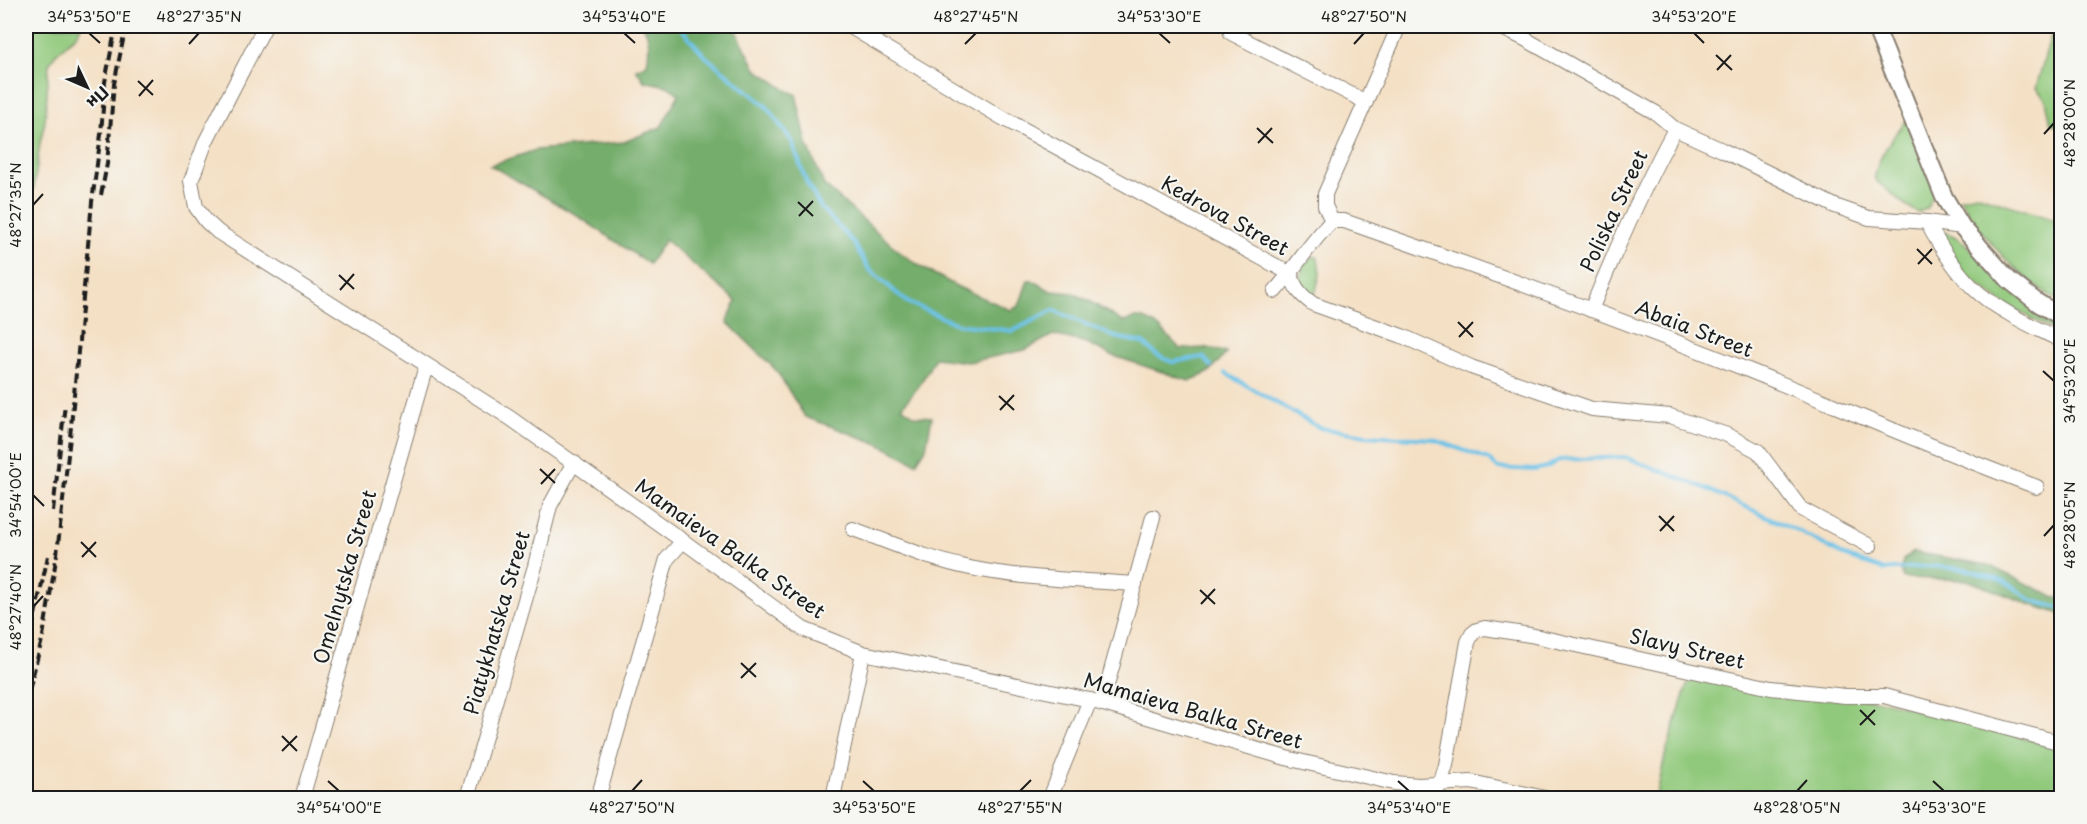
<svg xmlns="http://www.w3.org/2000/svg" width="2087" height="824" viewBox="0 0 2087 824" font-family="'Playpen Sans',sans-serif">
<rect width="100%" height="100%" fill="#f6f6f2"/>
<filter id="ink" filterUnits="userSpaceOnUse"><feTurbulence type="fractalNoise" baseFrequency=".0167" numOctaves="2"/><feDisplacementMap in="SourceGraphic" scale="12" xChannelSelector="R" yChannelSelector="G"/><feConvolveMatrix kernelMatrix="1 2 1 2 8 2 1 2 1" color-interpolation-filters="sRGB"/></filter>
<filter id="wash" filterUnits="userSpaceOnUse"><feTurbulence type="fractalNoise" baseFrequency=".008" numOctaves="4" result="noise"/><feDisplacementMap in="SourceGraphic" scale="24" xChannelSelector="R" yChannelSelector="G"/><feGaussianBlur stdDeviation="1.35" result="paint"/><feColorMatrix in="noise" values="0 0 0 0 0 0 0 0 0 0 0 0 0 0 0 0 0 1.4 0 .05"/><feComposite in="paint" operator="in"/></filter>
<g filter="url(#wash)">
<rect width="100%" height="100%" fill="#f4e0c5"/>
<g fill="#91c97c" stroke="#56724c" stroke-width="1.5">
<path d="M34,26H81L77,34L55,55L49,64L45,121L40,143L34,187L26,211V145L34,42Z"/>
<path d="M2058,26H2062L2061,127L2051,124L2046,100L2036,88L2053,28Z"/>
<path d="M1907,120L1935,193L1927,208L1918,213L1904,204L1875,180C1874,162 1895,133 1907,120Z"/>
<path d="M1976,194L2058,221L2061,216V302C2019,279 1984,240 1960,198Z"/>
<path d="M1937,230C1970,236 1984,268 2008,286C2025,300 2044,311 2061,323V335L1998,300L1965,273Z"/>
<path d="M1313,256L1318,258L1320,274L1314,298L1311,299L1300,282L1303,265Z"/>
<path d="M1706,679L1883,701L2061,748V798H1656L1665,756L1687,685L1693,680Z"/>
</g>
<g fill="#74ad6c" stroke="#486444" stroke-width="1.5">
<path d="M642,26H734L756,69L788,91L796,94L807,144L824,185L901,253L923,268L958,287L1011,310L1019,306L1028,280H1032L1051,291L1073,293L1089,301L1123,322C1127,321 1133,318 1137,318C1155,318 1169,339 1181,349L1208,348L1227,353L1208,373L1189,381L1111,355L1087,343L1053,335L1025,350L969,362L935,358L919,386L902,407L915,416L932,417L926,448L916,463L879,444L805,417L776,370L727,322L736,301L665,240L649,264L573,213L490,165L536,150L624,142L661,127L679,94L667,86L644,81L636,69L647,64C649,53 651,34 642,26Z"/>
<path d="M1914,552L1988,565L2052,596L2061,599V614L2029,604L1967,580L1903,578L1901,570L1903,560Z"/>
</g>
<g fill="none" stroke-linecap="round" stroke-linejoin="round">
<g stroke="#6bc2e8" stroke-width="4">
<path d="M679,26L705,56L766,106L792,141L806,181L821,208L853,242L869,269L907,302L957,324L1013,331L1053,310L1115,337L1143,343L1157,355L1172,362L1203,357L1211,366"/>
<path d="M1225,373L1320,428L1366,435L1432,439L1488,459L1498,468L1534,470L1547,467L1559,460L1625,457L1705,488L1798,531L1847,557L1884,570L1929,566L1964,569L2005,581L2031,600L2062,609"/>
</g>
</g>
</g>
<g filter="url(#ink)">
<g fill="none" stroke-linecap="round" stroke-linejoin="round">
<g stroke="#887e70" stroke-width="16">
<g id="minor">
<path d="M265,26L206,141L191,181L196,207L206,221L218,232L510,418L683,541L803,629L863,653L1090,700L1286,758L1394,783L1419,785L1471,782L1545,798"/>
<path d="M849,26L999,116L1291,274C1294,288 1302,296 1313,304L1402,336L1471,367L1592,409L1670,416L1727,435L1758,451L1801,509L1870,546"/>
<path d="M1498,26L1525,39L1656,113L1675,129L1722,150L1835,206L1869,218L1927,222L1962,227"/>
<path d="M1231,33L1366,102"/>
<path d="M1332,221H1344C1479,268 1615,317 1748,370C1844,409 1940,451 2037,487"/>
<path d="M1927,222C1938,244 1960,278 1980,294C2003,313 2034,327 2062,341"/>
<path d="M1275,291C1295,269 1310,242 1332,221L1325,206V194L1399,26"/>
<path d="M1591,310C1616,249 1643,187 1675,129"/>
<path d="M853,529C892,543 930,560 970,568C1024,579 1080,580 1135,584"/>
<path d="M1102,704L1153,517"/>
<path d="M302,798L426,366"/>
<path d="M467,798L535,566L550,506L574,462"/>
<path d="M598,798L667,559L683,541"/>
<path d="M833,798L863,653"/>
<path d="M1050,798L1090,700"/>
<path d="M1431,798L1440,785L1446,765L1468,642L1472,634L1477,630L1485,628L1530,635L1771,688L1845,696H1884L2062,743"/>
</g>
</g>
<g stroke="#887e70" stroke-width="20">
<path id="tertiary" d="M1875,26L1944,197L1962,227L2009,280L2038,303L2062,317"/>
</g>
<use href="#minor" stroke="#fff" stroke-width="14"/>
<use href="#tertiary" stroke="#fff" stroke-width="16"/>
<g stroke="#1c1c1c" stroke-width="4" stroke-dasharray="9 4.5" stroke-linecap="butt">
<path d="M101,195L107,164L114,84L126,26"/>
<path d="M53,511L65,404"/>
<path d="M26,655L48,556"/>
<path d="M26,702L43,636L57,554L70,437L92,202L101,134L105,82L116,26"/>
</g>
</g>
</g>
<path fill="none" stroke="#1c1c1c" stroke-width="2" d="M89,33L100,43M624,33L635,43M1159,33L1170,43M1694,33L1704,43M189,44L199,33M965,44L976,33M1354,44L1364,33M1716,55L1732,70M1717,70L1731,55M138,81L153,95M139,96L153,80M1257,128L1273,143M2044,134L2054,123M1258,143L1272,128M798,202L813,216M33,205L43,194M799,216L813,201M1917,249L1932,264M1918,264L1932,249M339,275L354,289M340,290L354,274M1458,322L1473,337M1459,337L1473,322M2043,371L2054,381M999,396L1014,410M1000,410L1014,395M540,469L555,483M541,484L555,469M33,495L44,506M1659,516L1674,531M1660,531L1674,516M2044,536L2054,525M81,542L96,557M82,557L96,542M1200,590L1215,604M1201,604L1215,589M33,607L43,596M741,663L756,677M741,678L756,663M1860,710L1875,725M1860,725L1875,710M282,736L297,751M282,751L297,736M328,781L339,791M863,781L874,791M1398,781L1409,791M1933,781L1944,791M632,791L642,780M1020,791L1031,780M1797,791L1807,780"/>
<g text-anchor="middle" stroke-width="4.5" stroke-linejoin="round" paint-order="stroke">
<g font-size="20" fill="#1c1c1c" stroke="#f6f6f2">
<text transform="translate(1614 211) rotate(-65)" y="7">Poliska Street</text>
<text transform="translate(1225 216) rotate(29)" y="7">Kedrova Street</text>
<text transform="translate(1694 329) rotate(21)" y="7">Abaia Street</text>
<text transform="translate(730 549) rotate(35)" y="7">Mamaieva Balka Street</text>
<text transform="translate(345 577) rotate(-74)" y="7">Omelnytska Street</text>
<text transform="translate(497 623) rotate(-74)" y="7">Piatykhatska Street</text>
<text transform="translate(1687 649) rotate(13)" y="7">Slavy Street</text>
<text transform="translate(1193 711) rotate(16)" y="7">Mamaieva Balka Street</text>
</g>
</g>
<rect width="2087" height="824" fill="none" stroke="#f6f6f2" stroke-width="66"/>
<g transform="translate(87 87) rotate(134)" stroke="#f6f6f2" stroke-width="4.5" paint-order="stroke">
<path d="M0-4.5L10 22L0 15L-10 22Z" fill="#1c1c1c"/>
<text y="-9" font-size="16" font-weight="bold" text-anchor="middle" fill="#1c1c1c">Пн</text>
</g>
<rect x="33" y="33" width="2021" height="758" fill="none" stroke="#1c1c1c" stroke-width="2"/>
<g font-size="15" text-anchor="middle" fill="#1c1c1c">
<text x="89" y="22">34°53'50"E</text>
<text x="199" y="22">48°27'35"N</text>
<text x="624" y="22">34°53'40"E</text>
<text x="976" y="22">48°27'45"N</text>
<text x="1159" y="22">34°53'30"E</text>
<text x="1364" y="22">48°27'50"N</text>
<text x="1694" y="22">34°53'20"E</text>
<text transform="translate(2070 123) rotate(-90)" y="5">48°28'00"N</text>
<text transform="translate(16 205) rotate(-90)" y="5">48°27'35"N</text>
<text transform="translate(2070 381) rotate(-90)" y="5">34°53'20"E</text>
<text transform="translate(16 495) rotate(-90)" y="5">34°54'00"E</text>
<text transform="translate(2070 525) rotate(-90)" y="5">48°28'05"N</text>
<text transform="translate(16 607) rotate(-90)" y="5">48°27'40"N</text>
<text x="339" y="813">34°54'00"E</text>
<text x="632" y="813">48°27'50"N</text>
<text x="874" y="813">34°53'50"E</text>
<text x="1020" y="813">48°27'55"N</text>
<text x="1409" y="813">34°53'40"E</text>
<text x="1797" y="813">48°28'05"N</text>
<text x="1944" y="813">34°53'30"E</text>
</g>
</svg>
